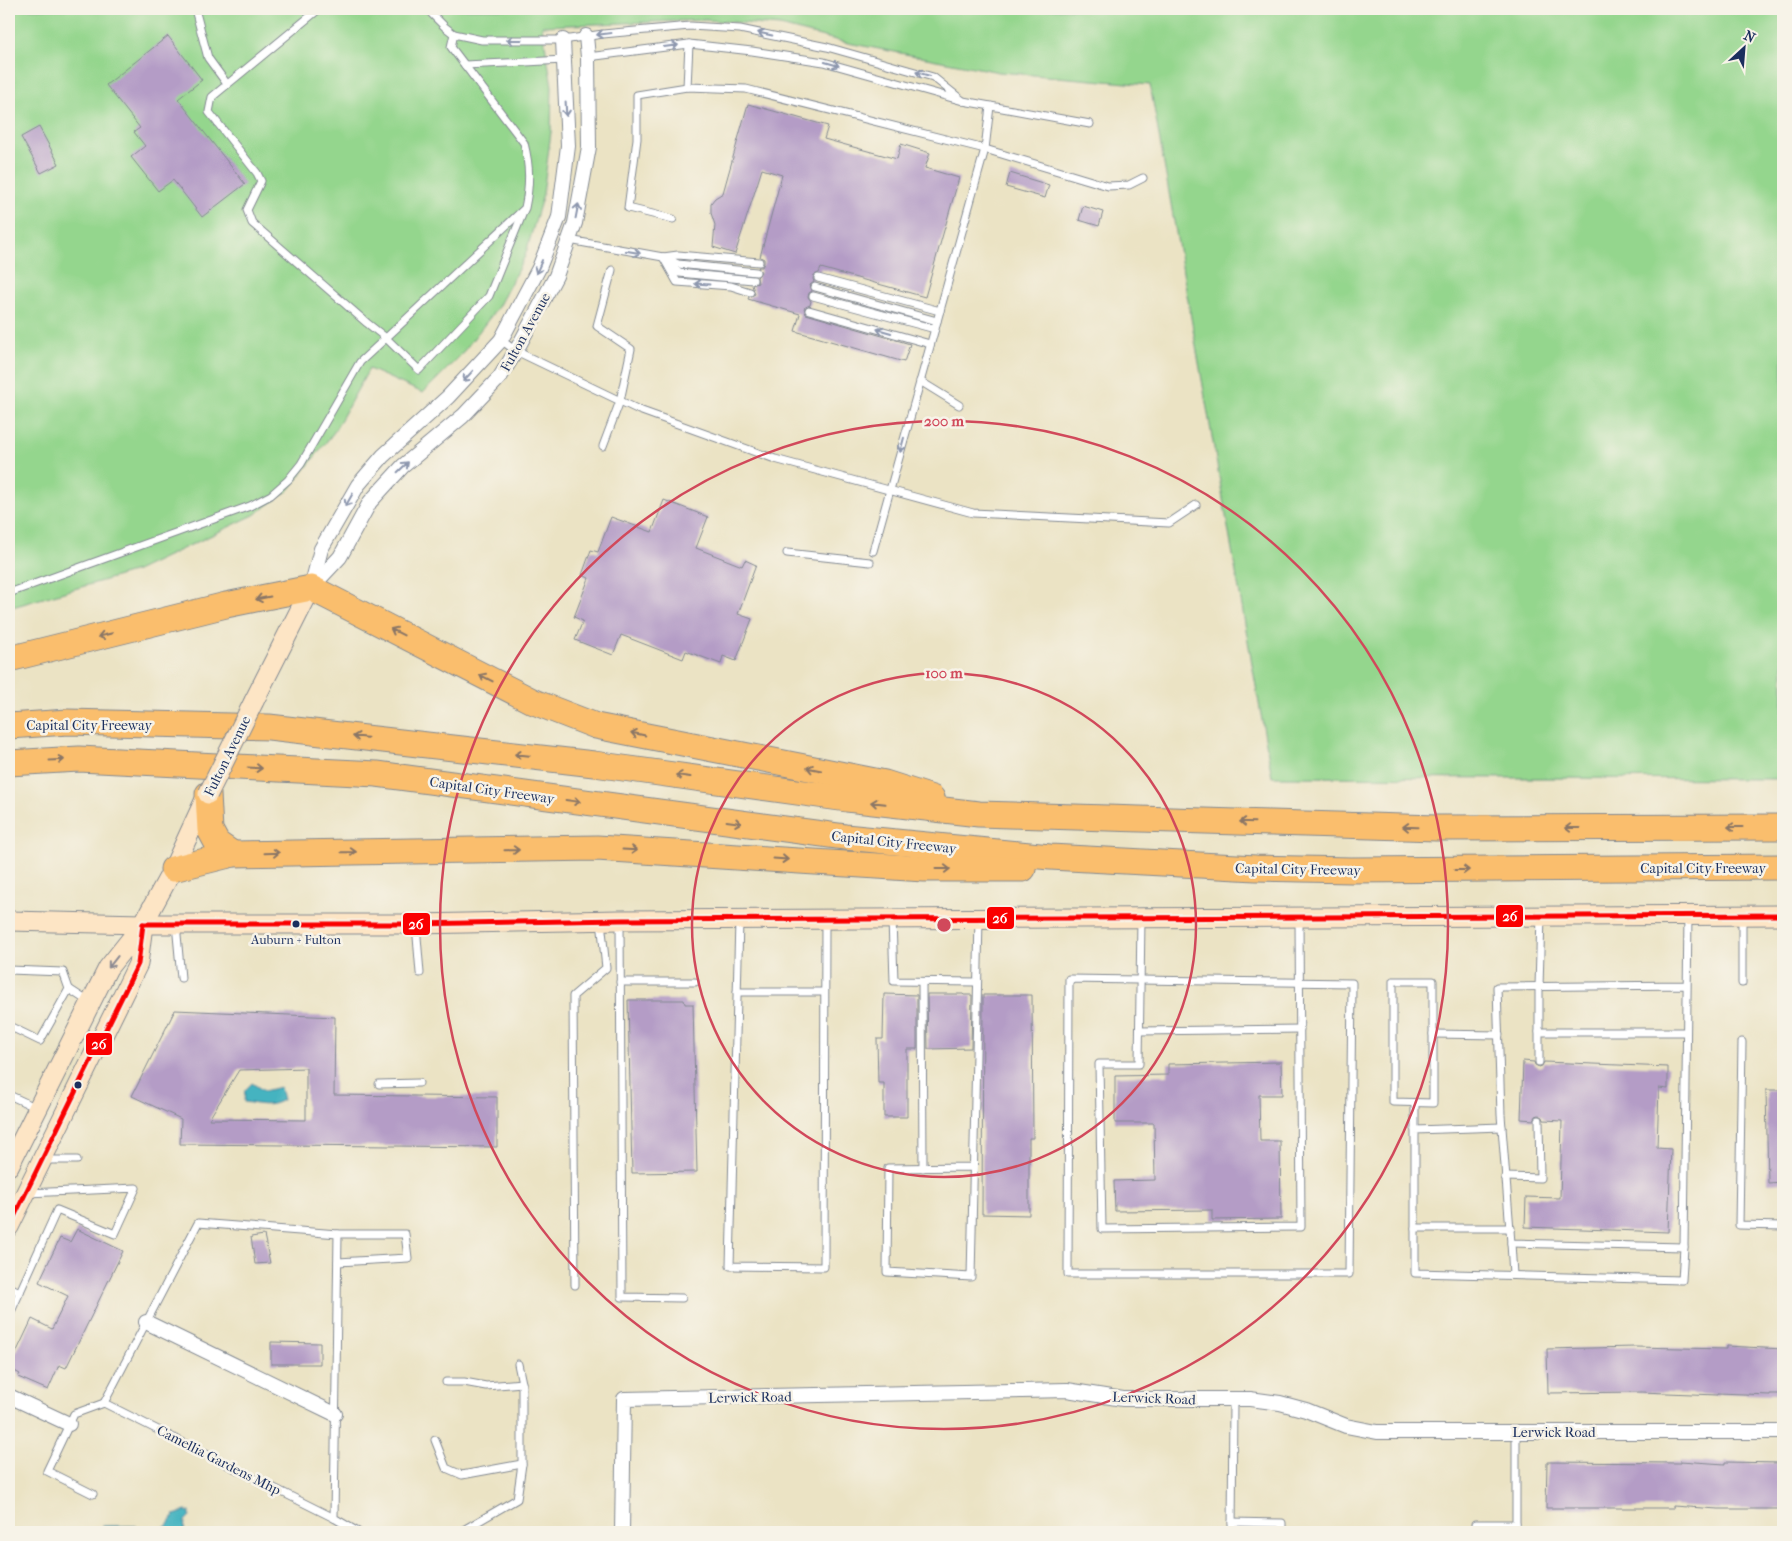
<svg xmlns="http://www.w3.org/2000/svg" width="1792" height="1541" viewBox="0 0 1792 1541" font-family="'IM FELL French Canon',serif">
<rect width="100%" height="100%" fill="#f7f3e8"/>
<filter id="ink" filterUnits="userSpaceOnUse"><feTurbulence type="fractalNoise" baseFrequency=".02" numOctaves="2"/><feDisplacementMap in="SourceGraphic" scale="10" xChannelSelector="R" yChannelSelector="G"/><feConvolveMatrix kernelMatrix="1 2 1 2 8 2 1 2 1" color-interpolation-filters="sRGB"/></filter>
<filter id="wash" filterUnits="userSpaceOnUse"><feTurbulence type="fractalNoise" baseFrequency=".0096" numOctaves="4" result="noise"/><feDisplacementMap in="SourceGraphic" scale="20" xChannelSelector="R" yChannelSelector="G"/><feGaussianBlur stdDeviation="1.12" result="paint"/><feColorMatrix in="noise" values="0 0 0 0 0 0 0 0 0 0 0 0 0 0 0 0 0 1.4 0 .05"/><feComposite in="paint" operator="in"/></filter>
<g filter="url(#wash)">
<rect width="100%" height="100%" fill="#ebe3c4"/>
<path fill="#94d68d" stroke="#588276" d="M9,9H1783V779L1272,777L1150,85L999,72L848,43L780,26L706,20L542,26L552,86L551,132L543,194L525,256L498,307L460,356L423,393L369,369L334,432L289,490L254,515L136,571L9,608Z"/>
<g fill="#44b3c0" stroke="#30718f">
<path d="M252,1083L264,1091L280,1087L283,1100C269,1108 259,1104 244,1102L245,1090Z"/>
<path d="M186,1511L190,1512V1516L185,1521L184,1532H160L159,1528L167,1526L174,1515Z"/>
<rect x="103" y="1526" width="33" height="6"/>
</g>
<g id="blocks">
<g fill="#b49cc6" fill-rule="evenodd">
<path d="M168,36L202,80L178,99L245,184L202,217L173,180L158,191L131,157L145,146L134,132L140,128L106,85Z"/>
<path d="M748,104L828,126L824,139L897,159L901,144L930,153L925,168L959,178L925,297L821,268L819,273L814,275L813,279L814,282L810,285L812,291L809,293L808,297L811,301L810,305L804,308L806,314L910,344L904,362L795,331L800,314L748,299L749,297L755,294L752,285L758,283L757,277L761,272L758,267H762L764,263V259L760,257L782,175L762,169L735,254L713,247L715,225L711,213V203L715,198L723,193Z"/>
<path d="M39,127L59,164L41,173L21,137Z"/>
<path d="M1010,173L1049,185L1045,198L1006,187Z"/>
<path d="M1083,206L1103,212L1099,226L1079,220Z"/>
<path d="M664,500L708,517L696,548L742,566L745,560L756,565L738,614L752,619L736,661L723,656L721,664L686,651L683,659L621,635L613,655L575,640L583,621L574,617L589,578L582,575L591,550L598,552L611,517L652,532Z"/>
<path d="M884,994L917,995V1049H907V1117H884V1083H878L877,1039H883Z"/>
<path d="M927,994H963L964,995H972L971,1048L928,1049Z"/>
<path d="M983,995H1032L1033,1138H1029V1215L982,1214Z"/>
<path d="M628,1000H684L685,1004H693L697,1172L632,1173Z"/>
<path d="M175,1010L335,1017L334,1095L497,1097V1147L180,1144L181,1119L132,1096ZM306,1068V1120L209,1119L239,1070Z"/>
<path d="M1523,1061L1534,1062L1535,1065L1539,1067L1542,1066L1544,1062L1668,1067V1089L1659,1088L1657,1148L1671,1149L1668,1232L1525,1227L1526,1197L1560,1198L1562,1121L1544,1120L1543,1117L1539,1115L1536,1116L1534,1120L1521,1119Z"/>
<path d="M1281,1062L1282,1095H1259L1260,1141H1280L1281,1219L1212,1220V1210L1115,1211L1114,1181L1155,1180L1154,1123H1115V1076L1168,1075V1064Z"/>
<path d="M1766,1090H1783V1182L1768,1183Z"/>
<path d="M77,1229L123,1251L66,1368L59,1365L48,1390L18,1377L20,1374L9,1368V1350L16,1353L32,1319L52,1329L68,1296L39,1282L60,1238L70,1242Z"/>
<path d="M264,1235L270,1263L255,1264L251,1237Z"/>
<path d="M271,1342L320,1343V1364H271Z"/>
<path d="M1726,1346L1783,1349V1394H1770V1395L1718,1393V1395L1641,1392L1548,1393L1547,1349L1635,1347L1726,1349Z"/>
<path d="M1680,1461L1725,1464V1462L1783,1463V1509H1718L1673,1506V1508H1546L1547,1462L1680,1463Z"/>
</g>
</g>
</g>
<g filter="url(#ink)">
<use href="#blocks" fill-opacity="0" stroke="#838991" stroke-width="1"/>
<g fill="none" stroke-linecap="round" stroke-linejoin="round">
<g stroke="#838991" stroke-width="9">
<g id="service">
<path d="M195,9L208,58L227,84"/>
<path d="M319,9L212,97L209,112L257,173L261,181L247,210L252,223L367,323L386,338L525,208C530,184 530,167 524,143L451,47L454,34"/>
<path d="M427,9L445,27L454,34L482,40H563L603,34L690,26L740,29L827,47L933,77L963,101"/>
<path d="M588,57L689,44L752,51L824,62L963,101L1090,124"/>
<path d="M465,65L564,60"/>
<path d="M687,87L689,44"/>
<path d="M673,219L628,208L637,139V95L687,87L746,89L985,149L990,106"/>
<path d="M569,240L663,257L678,264L756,272"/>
<path d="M663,257L677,282L731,286L750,292"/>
<path d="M663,257L678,255L759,262"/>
<path d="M670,264L679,273L753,280"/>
<path d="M818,278L940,311"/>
<path d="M815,287L937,321"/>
<path d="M813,296L935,329"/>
<path d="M809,310L930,344"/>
<path d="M501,340L516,351L639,410L775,459L973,513L1169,523L1196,505"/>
<path d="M920,381L959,405"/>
<path d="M603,446L620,401L631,349L597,326L612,270"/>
<path d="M873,551L985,149L1108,186L1129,185L1143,178"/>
<path d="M787,553L870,562"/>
<path d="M9,593L250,506L271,495L288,480L301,464L360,362L386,338L419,370L489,296L524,210"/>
<path d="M1141,918L1139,1064H1099L1102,1229L1301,1227L1299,919"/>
<path d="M892,919L894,981L977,982"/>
<path d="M620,921L622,1297L682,1298"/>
<path d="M739,921L730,1266L824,1267L825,920"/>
<path d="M176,924L181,978"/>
<path d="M416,925L420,973"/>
<path d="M9,970L63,972L69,989"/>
<path d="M1069,979L1352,983L1349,1274H1068Z"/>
<path d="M1393,981H1433V1103L1393,1102Z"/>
<path d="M620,982H695"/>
<path d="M922,982L923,1168"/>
<path d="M1742,983V915"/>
<path d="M1687,985L1497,987L1501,1115L1511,1243L1684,1247L1688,915"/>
<path d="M737,992H824"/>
<path d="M9,1026L40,1041L69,989L89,1002"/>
<path d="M1140,1031L1300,1029"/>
<path d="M1539,1032H1686"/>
<path d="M1433,1034L1499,1035"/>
<path d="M1742,1042L1739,1225L1783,1226"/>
<path d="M1539,1062V987L1541,916"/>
<path d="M379,1084L419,1083"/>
<path d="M9,1095L37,1108"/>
<path d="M1502,1127L1415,1130V1273L1682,1280L1684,1247"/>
<path d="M1415,1130V1103"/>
<path d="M44,1160H77"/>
<path d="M973,1167L888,1168L887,1272L971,1277L979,919"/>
<path d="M1505,1177L1540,1178L1539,1120"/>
<path d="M1415,1228H1511"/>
<path d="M338,1234L334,1518L358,1532"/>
<path d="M1511,1243L1513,1275"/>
<path d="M575,1285L573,996L606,968L601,921"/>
<path d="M9,1287L20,1292"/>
<path d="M9,1316L57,1210L115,1234L136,1188L28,1193"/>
<path d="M446,1382H464L486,1386L522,1383"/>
<path d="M104,1403L198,1223L338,1234H405L408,1258L338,1262"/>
<path d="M1516,1432V1532"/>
<path d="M435,1440L446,1468L462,1475L522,1464"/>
<path d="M93,1494L47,1471L74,1414L104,1403L334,1518"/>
<path d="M1232,1522L1282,1523V1532"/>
<path d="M460,1532L517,1499L522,1464V1383L518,1364"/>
<path d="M1232,1532L1233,1400"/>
<path d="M1475,1532V1524H1516"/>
</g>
</g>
<g stroke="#838991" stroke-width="16">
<g id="minor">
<path d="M311,588L340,557L370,502L403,466L463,416L500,377L516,351L556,276L575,223L589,147L588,57L586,36"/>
<path d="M311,588L321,549L358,485L383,456L448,397L501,340L539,268L559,217L568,146L563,40"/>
<path d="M146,1322L335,1414"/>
<path d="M9,1396L69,1424"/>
<path d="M622,1532L624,1399L1067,1390L1123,1399H1250L1280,1403L1306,1410L1346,1426L1377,1432H1783"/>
</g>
</g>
<g stroke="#838991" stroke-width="21">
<g id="secondary">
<path d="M254,701L311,588"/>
<path d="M9,921L143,924H416L620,920L1783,915"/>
<path d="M9,1166L108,968L143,924L173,869L207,795"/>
<path d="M9,1227L138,964L143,925"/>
</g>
</g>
<g stroke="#838991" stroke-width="27">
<g id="motorway">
<path d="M9,659L226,605L311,588L534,702L596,726L885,783L932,798"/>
<path d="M9,726L68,722L269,727L594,764L847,799L979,814L1436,828L1783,827"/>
<path d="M9,763L79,759L377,774L845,837L1050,857L1256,868L1351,870L1783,867"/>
<path d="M208,794L210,830L217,843L233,854"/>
<path d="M173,869L233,854L597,848L924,869H1023"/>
</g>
</g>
<use href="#service" stroke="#fff" stroke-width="7"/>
<use href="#minor" stroke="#fff" stroke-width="14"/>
<use href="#secondary" stroke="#fde5c5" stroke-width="19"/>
<use href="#motorway" stroke="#fabe6d" stroke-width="25"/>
<g stroke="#838991" stroke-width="21" stroke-linecap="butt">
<path id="secondary-bridge" d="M208,794L254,701"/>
</g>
<use href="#secondary-bridge" stroke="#fde5c5" stroke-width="19"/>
<g stroke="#f7f3e8" stroke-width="9">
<g id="bus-1">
<path d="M143,924H416L620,920L1783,915"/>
<path d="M9,1227L138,964L143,924"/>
</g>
</g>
<use href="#bus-1" stroke="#fa0000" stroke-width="5"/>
</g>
<defs><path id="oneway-shaft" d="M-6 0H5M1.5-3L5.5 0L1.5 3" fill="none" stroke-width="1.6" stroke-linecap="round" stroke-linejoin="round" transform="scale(1.25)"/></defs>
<g stroke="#8d97ae">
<use href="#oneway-shaft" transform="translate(604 34) rotate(173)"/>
<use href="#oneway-shaft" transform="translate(765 34) rotate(-168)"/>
<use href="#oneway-shaft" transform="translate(514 40) rotate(180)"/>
<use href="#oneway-shaft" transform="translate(671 46) rotate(-7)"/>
<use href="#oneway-shaft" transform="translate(832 64) rotate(16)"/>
<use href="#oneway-shaft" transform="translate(923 74) rotate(-164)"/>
<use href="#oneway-shaft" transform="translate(566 109) rotate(87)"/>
<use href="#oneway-shaft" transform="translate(577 211) rotate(-79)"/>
<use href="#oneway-shaft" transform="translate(633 252) rotate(10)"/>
<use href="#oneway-shaft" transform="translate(539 267) rotate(114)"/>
<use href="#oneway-shaft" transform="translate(702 284) rotate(-176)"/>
<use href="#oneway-shaft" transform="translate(884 331) rotate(-164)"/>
<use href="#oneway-shaft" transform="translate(468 376) rotate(133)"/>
<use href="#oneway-shaft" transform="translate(902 445) rotate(105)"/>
<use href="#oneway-shaft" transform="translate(403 467) rotate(-44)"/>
<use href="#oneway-shaft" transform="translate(349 500) rotate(120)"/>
</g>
<g stroke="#8a7666">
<use href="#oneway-shaft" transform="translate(263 598) rotate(169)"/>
<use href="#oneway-shaft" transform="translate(397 632) rotate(-153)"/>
<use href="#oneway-shaft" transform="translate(105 635) rotate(166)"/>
<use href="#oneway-shaft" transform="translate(486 678) rotate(-153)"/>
<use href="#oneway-shaft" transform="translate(638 734) rotate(-169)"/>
<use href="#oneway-shaft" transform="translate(360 737) rotate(-174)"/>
<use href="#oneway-shaft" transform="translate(522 755) rotate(-174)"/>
<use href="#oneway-shaft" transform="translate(57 760) rotate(-3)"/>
<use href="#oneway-shaft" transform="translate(255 768) rotate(3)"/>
<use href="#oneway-shaft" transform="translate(814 769) rotate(-169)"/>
<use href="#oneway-shaft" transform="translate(683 776) rotate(-172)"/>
<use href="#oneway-shaft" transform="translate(573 801) rotate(8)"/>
<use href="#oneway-shaft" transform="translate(878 803) rotate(-174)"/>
<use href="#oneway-shaft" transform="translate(734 822) rotate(8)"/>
<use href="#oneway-shaft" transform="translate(1247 822) rotate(-178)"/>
<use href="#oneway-shaft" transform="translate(1410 827) rotate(-178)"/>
<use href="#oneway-shaft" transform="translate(1735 827) rotate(180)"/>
<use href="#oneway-shaft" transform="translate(1572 828) rotate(180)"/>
<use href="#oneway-shaft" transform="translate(512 850) rotate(-1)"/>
<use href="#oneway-shaft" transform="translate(630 850) rotate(3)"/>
<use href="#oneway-shaft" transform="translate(349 852) rotate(-1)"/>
<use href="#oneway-shaft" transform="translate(272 853) rotate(-2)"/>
<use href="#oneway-shaft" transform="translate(781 859) rotate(4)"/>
<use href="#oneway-shaft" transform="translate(943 869)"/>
<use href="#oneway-shaft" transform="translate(1462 870)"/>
</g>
<use stroke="#8c8a92" href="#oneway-shaft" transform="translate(113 962) rotate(128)"/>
</g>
<g fill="none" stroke="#d1495b" stroke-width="2.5">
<circle cx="944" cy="925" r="252"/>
<circle cx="944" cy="925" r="504"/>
</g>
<g fill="#1b2f5e" stroke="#f7f3e8" stroke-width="2">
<circle cx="296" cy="924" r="4.5"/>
<circle cx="78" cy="1085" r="4.5"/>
</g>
<g text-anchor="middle" stroke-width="5" stroke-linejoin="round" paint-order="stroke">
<g font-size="13" fill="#1b2f5e" stroke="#f7f3e8">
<text x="296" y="944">Auburn + Fulton</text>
</g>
<g font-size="14" fill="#1b2f5e" stroke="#f7f3e8">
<text transform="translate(525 332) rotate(-61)" y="5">Fulton Avenue</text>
<text x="89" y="730">Capital City Freeway</text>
<text transform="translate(227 756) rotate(-64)" y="5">Fulton Avenue</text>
<text transform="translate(492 790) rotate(8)" y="5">Capital City Freeway</text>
<text transform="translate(894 842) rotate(6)" y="5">Capital City Freeway</text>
<text x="1703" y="873">Capital City Freeway</text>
<text transform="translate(1298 869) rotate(1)" y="5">Capital City Freeway</text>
<text transform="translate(750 1397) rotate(-1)" y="5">Lerwick Road</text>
<text transform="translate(1154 1398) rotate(2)" y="5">Lerwick Road</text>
<text x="1554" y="1437">Lerwick Road</text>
<text transform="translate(219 1460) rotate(27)" y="5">Camellia Gardens Mhp</text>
</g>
</g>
<circle cx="944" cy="925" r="8" fill="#d1495b" stroke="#f7f3e8" stroke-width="2.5"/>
<g font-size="15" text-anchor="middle" font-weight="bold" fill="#d1495b" stroke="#f7f3e8" stroke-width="5" stroke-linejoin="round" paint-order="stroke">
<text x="944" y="426">200 m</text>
<text x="944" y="678">100 m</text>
</g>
<g stroke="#f7f3e8" stroke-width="2">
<rect x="1495" y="904" width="29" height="24" rx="5" fill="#fa0000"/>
<rect x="986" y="906" width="29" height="24" rx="5" fill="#fa0000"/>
<rect x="402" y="912" width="29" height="24" rx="5" fill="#fa0000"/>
<rect x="85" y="1032" width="28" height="24" rx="5" fill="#fa0000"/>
</g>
<g font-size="14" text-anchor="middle" font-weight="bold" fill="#fff">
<text x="1510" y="921">26</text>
<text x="1000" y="923">26</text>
<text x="416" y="929">26</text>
<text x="99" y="1049">26</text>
</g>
<rect width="1792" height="1541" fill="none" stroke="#f7f3e8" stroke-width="30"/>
<g transform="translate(1744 48) rotate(26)" stroke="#f7f3e8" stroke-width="4" paint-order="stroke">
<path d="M0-4L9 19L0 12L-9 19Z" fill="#1b2f5e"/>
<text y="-8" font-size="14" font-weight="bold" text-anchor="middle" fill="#1b2f5e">N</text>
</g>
</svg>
